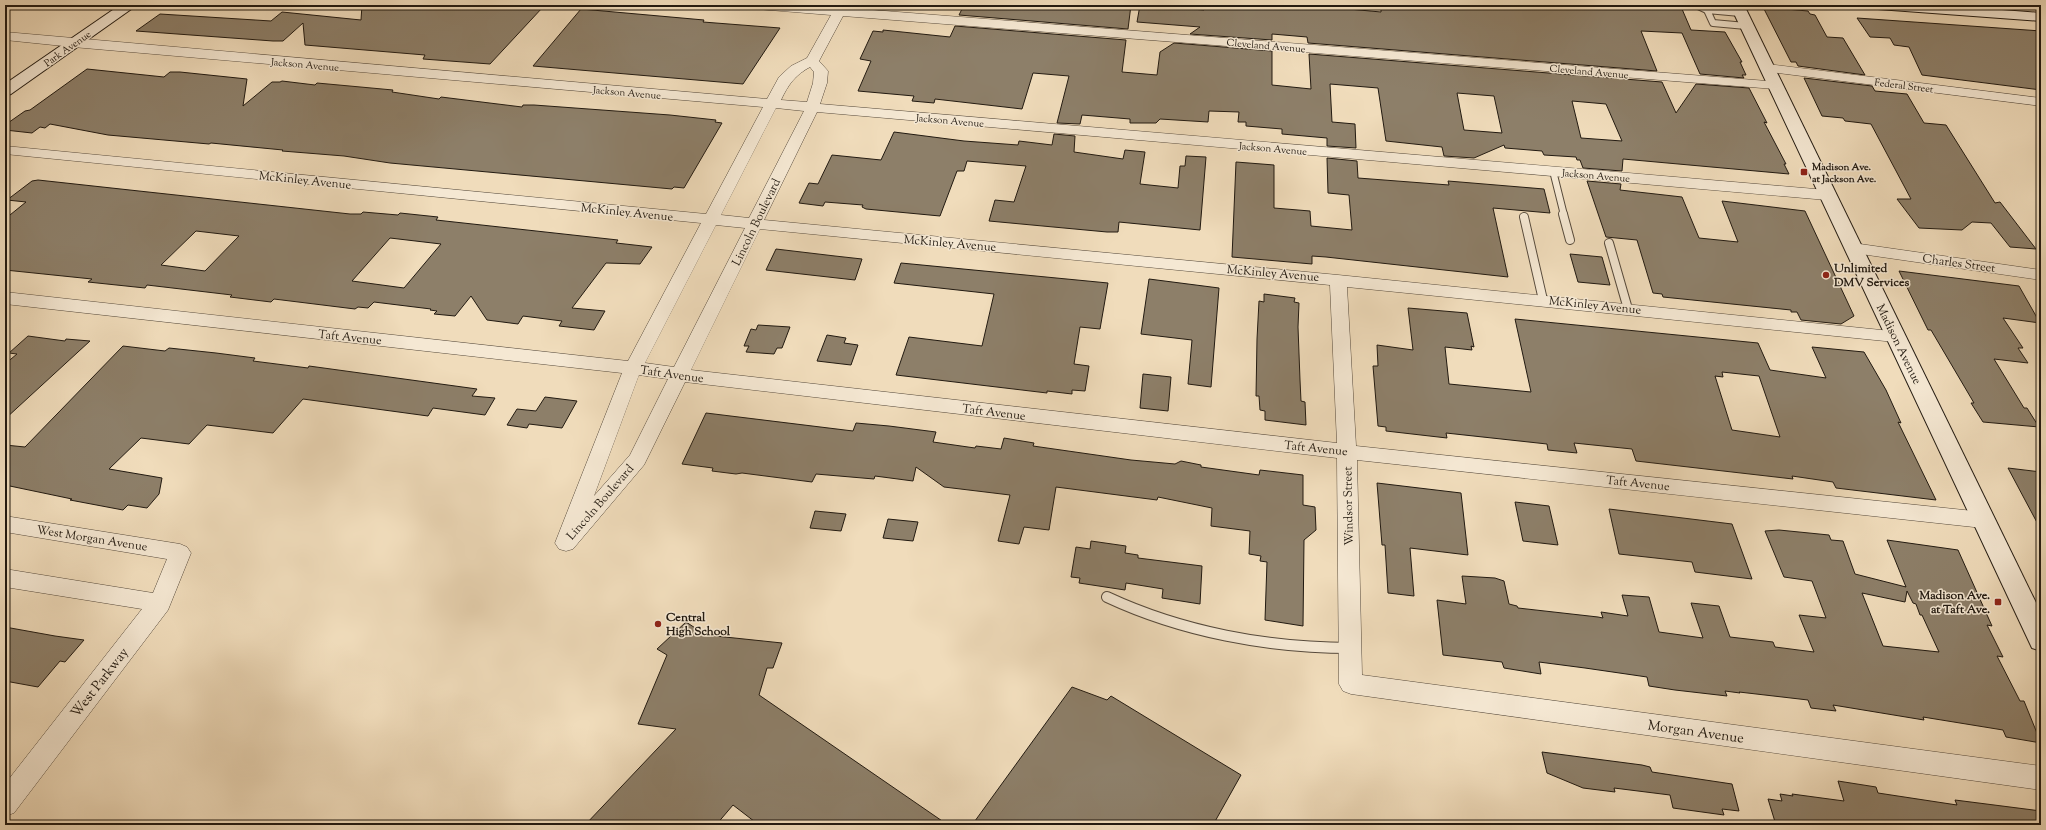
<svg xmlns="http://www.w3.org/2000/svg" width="2046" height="830" viewBox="0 0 2046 830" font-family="'Sorts Mill Goudy',serif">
<rect width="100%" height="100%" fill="#f0dcbb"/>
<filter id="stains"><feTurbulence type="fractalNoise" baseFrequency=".005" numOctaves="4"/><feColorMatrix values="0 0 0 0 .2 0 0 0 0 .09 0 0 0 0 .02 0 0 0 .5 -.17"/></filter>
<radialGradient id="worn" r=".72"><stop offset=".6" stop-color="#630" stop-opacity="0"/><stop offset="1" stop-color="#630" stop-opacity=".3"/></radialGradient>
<g fill="#8d7f69" stroke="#221a11" fill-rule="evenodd">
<path d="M362,5L543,7L490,64L423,59L425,55L305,45L303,23L283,41H273L136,31L160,14L271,21L282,12L361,20Z"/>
<path d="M964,5H1076L1112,8L1113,5H1131L1128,29L959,15Z"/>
<path d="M1140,5L1204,10V5H1327V7L1381,12V5H1652L1678,7L1682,9L1691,30L1725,32L1742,62H1740L1746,75H1742L1744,78L1700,74L1682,33L1641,31L1657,71L1308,43L1307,37L1272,34V40L1190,34L1200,27L1137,22Z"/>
<path d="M1763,7L1808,11L1810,14L1815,15L1827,37L1843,38L1865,75L1798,66L1796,62H1791Z"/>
<path d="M581,9L704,20L703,22L780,28L743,84L533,66Z"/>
<path d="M1857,18L2041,31V90L1922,75L1909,47L1894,45L1890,38L1870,37Z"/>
<path d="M955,26L1126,40L1122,72L1157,75L1160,52L1174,43L1272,51V85L1311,89L1309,54L1662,82L1676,113L1696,84L1749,88L1767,123L1764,122L1786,164H1784L1789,174L1623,159L1622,171L1583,168L1580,160H1577L1576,157L1544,155L1542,151L1505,148L1504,145L1474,158L1444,156L1442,147L1386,141L1378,88L1330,84L1332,122L1355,124L1356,148L1327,146V138L1282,134V129L1246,126V122H1238L1239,112L1209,111L1208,122L1160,119L1156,123H1130V119L1082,115L1080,124L1057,123L1069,76L1033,73L1022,109L935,99L934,103L912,101L914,96L858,91L871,61L860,59L873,31L883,32V30L950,37ZM1457,93L1494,96L1502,133L1464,130ZM1572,101L1606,104L1622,141L1581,138Z"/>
<path d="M87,69L164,77L170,72H180L247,79L243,106L272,82H280L282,81L315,85L317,83L393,90L392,92L439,99L441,97L522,107L523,105H534L670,115L716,120L715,122L722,123L684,188L674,187L672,189L390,163L344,156L282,151L283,150L211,143L209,144L108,135L50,124L45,128L40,127L32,133L5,130V125L25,111L30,110Z"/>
<path d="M1804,78L1872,86L1875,91L1907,94L1924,123L1946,125L1995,203L2000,202L2036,249L2010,247L1991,223L1972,222L1962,230L1919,228L1897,199H1911L1871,124L1845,121L1843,118L1822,116Z"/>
<path d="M894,132L964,141L1018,145L1019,141L1052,145L1054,134L1075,136L1074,152L1123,159L1125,150L1145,152L1140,184L1178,188L1180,166H1185L1186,156L1206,157L1200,230L1119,222L1118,232H1107L989,221L995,200L1014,202L1026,166L967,161L964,171H957L940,216L866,209L862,207L863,205L825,202L823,206L799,203L809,183L818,184L832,155L881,160Z"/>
<path d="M1327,158L1357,161L1358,178L1449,185L1448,181L1544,189L1550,213L1493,208L1508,277L1326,257L1312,256V264L1232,257L1236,162L1274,165V208L1310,211L1311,226L1352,230L1349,195L1328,193Z"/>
<path d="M38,180L350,214H361L363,212L398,215L400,213L438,217L436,220L618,240L616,243L652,247L640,264L606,263L572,308L605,311L594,330L559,326L562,321L523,316L518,324L487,320L471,296L455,316L434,314L437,311L430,310L431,309L374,302L368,308L358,307L355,309L274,299L271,302L230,297L232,295L147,285L145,288L88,282L92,279L5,270V219L26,202L7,200L32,181ZM196,231L239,236L205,271L161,265ZM390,238L441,244L404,288L352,281Z"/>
<path d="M1587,181L1621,184L1620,190L1682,197L1699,238L1738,242L1722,201L1805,211L1854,316L1841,324L1801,320L1797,312H1791V310L1663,297L1662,294L1653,293L1637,240L1606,237Z"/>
<path d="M776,249L835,256L862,259L855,280L766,270Z"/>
<path d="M1570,254L1602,257L1610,285L1578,282Z"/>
<path d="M901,263L1108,283L1100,329L1080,327L1074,364L1089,366L1085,391L1072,390V394L1047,391V393L896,375L909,337L982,346L994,294L894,283Z"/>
<path d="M1899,271L2019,286L2040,323L2003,318L2023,348H2018L2028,363L1994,359L2024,408H2027L2039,427L1983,422L1971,403H1974L1931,330H1928Z"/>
<path d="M1149,279L1219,288L1211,387L1188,384L1192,340L1141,334Z"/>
<path d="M1264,294L1295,298L1294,302L1299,303L1298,327L1300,380L1301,401L1305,402L1306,425L1265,420V411L1260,410L1259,396H1256L1257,339L1259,301L1264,302Z"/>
<path d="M1408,308L1467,313L1474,347L1471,346L1472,350L1445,347L1449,384L1531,392L1515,319L1758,343L1770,370L1826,378L1812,347L1864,352L1886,390L1901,423L1898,422L1936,500L1836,488L1833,482L1792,476L1793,479L1636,461L1632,449L1574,443L1577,453L1548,450L1547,444L1446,433L1447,438L1386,431V427L1378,426L1373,366H1378L1377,345L1413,350ZM1722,372L1759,376L1780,437L1732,430L1715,376L1723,377Z"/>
<path d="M758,325L790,327L782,348H777L774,354L746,352L749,346H744L751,329L756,330Z"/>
<path d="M827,335L846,338L844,343L858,345L851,365L817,361Z"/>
<path d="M28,336L65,341L66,339L90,341L5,419V364L17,354L9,353Z"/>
<path d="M123,346L165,351L169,348L216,353L255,358L253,361L308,368L309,366L477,389L472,396L495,398L485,415L433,408L428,416L303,399L273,433L207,425L189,444L141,438L109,469L162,478L159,494L147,508L128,505L123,510L70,500L72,499L5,485V445L25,447Z"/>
<path d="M1143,374L1171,377L1168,411L1140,408Z"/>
<path d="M545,397L577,401L562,428L529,424L527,428L507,425L517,409L536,411Z"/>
<path d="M706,413L853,431L856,423L889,426L936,432L933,442L975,448L976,446L1001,449L1004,438L1034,443L1033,446L1131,460L1175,464L1181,461L1201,465V467L1259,475L1260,470L1303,475V505L1315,507L1316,530L1304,540L1303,626L1265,620L1267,562L1260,561L1261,556L1249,554L1250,531L1211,526L1212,508L1158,497L1157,500L1056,487L1049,530L1024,527L1019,544L998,541L1010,495L944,487L916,467L913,481L875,476L874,479L816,474L812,482L742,473L736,474L712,471L713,468L682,464Z"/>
<path d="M2008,468L2041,472V530Z"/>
<path d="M1377,483L1461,493L1468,555L1410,548L1414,596L1388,593L1385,545H1382Z"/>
<path d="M1515,502L1549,506L1558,545L1523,541Z"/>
<path d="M1609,509L1732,524L1752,579L1695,572L1692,562L1619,554Z"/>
<path d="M815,511L846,514L841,531L810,528Z"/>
<path d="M888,519L918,522L913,541L883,538Z"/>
<path d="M1779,530L1829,535L1831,540L1843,541L1855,574L1906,587L1887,540L1958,550L1992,626L1987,625L2003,657L1997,656L2020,701H2024L2041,743L2006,737L2003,730L1923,717L1924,720L1833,705L1836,711L1811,708L1808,700L1739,692L1740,693L1725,691L1727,696L1675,690L1649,686L1647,677L1585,668L1539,662L1541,674L1504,668L1502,662L1443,655L1437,600L1466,604L1462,576L1495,578L1504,581L1509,604L1517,606L1518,608L1598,617L1603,618L1601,612L1628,616L1622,595L1649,597L1659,632L1703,638L1691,603L1719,606L1730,637L1773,642L1775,647L1814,652L1799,615L1826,618L1812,581L1784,577L1765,531ZM1907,591L1913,603L1916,604L1920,615H1922L1939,652L1883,646L1862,593L1905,602Z"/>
<path d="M1091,541L1126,546L1125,553L1138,555V558L1202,566L1200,604L1162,598L1163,589L1126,583L1125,590L1079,583L1080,578L1071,577L1076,547L1090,549Z"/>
<path d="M686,622L706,635L782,643L773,668H767L759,695L948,825H759L733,805L716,825H585L676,729L638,724L667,655L657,649Z"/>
<path d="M5,627L55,636L84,640L65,662L60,661L38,687L5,681Z"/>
<path d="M1072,687L1107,700L1111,696L1241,775L1213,825H972Z"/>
<path d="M1542,752L1642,765L1650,767L1652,772L1732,784L1739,811L1722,809L1724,815L1673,808L1670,795L1614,788L1615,792L1583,788L1547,773Z"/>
<path d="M1838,781L1876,787L1878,793L1957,805L1955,800L2041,811V825H1776L1768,799L1782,801L1780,794L1793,796L1792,794L1844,801Z"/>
</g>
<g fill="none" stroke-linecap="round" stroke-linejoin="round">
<g stroke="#564a3c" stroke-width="8">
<g id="service-far2">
<path d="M1696,5L1707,10"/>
<path d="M1740,13L1707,10L1713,23L1746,26"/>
<path d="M1553,171L1564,215"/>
</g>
</g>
<g stroke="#564a3c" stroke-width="10">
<g id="service-far1">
<path d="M1563,214L1570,240"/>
<path d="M1524,217L1543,300"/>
<path d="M1609,243L1628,309"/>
</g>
</g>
<g stroke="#564a3c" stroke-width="12">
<path id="service" d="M1107,597C1182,632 1268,648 1351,648"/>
</g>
<g stroke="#564a3c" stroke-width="1">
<g id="minor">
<path d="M751,5H805L834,7L836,5H848L847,8L1780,82L1782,85L1780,88L1775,89L843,16L819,61L828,71L827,83L820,104L1827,190L1832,192L1835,195L1832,198L1827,200L817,112L764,220L1338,275L1901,332L1904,336L1901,340L1895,342L1347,287L1356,446L1983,512L1990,514L1993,520L1990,526L1983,528L1357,460L1362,675L2041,766V790L1351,694L1343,691L1339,684L1337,458L685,382L644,465L573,549L566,551L559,549L555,543L622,373L5,304V292L628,361L701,223L5,154V146L706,214L763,107L73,47L5,40V32L767,99L779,77L791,66L807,58L831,15L757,9ZM810,67L814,72L813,83L807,102L781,100C788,85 795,75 810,67ZM776,108L804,111L749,218L721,215ZM716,225L745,228L674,367L645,363ZM760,229L1330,285L1337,443L691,370ZM639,375L668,379L630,455L594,496Z"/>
<path d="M1767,64L2041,98V106L1762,71L1760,68L1762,65Z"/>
<path d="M1853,243L2041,270V280L1847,252L1845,248L1847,244Z"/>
<path d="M5,516L180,544L187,547L191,553L168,610L14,813L5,816V784L142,609L5,587V569L153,593L167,559L5,532Z"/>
</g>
</g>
<g stroke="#221a11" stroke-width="2">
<g id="secondary">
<path d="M120,5H137L11,94L5,96V84Z"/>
<path d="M1730,5H1744L2041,613V651L2032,648Z"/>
<path d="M1871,5H1938L2041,13V21L1878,9L1873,8Z"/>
</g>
</g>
<use href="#service-far2" stroke="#f5e8d3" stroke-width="6"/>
<use href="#service-far1" stroke="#f5e8d3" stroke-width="8"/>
<use href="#service" stroke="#f5e8d3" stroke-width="10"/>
<use href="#minor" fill="#f5e8d3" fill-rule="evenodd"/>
<use href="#secondary" fill="#f5e8d3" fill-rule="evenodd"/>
</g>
<g fill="#8f2418" stroke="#f5e8d3" stroke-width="1.5">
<rect x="1800" y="168" width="8" height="8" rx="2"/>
<circle cx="1826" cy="275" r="4"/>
<rect x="1994" y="598" width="8" height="8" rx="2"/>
<circle cx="658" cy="624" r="4"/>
</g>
<g text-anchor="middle" stroke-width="3" stroke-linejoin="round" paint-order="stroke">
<g font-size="10" fill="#221a11" stroke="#f5e8d3">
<text transform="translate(1266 45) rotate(5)" y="4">Cleveland Avenue</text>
<text transform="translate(67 48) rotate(-35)" y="4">Park Avenue</text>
<text transform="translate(305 64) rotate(5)" y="4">Jackson Avenue</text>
<text transform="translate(1589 71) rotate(5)" y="4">Cleveland Avenue</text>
<text transform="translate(1904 85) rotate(7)" y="4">Federal Street</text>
<text transform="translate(627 92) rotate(5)" y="4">Jackson Avenue</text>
<text transform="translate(950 120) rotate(5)" y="4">Jackson Avenue</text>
<text transform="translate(1273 148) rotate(5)" y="4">Jackson Avenue</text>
<text transform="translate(1596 175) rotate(5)" y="4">Jackson Avenue</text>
</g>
<g font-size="10" font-weight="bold" fill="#221a11" stroke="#f5e8d3" text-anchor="start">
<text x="1812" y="170">Madison Ave.<tspan x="1812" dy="12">at Jackson Ave.</tspan></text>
</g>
<g font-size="12" fill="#221a11" stroke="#f5e8d3">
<text transform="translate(305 180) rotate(6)" y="4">McKinley Avenue</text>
<text transform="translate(627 212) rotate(6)" y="4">McKinley Avenue</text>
<text transform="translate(756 222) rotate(-64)" y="4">Lincoln Boulevard</text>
<text transform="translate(950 243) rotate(5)" y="4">McKinley Avenue</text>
<text transform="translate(1959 263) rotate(8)" y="4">Charles Street</text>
<text transform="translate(1273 273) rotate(5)" y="4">McKinley Avenue</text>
<text transform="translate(1595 305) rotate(6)" y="4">McKinley Avenue</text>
<text transform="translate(350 337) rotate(6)" y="4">Taft Avenue</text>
<text transform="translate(1899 344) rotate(64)" y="4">Madison Avenue</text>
<text transform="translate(672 374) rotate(8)" y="4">Taft Avenue</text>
<text transform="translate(994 412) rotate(7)" y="4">Taft Avenue</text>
<text transform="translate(1316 448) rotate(6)" y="4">Taft Avenue</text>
<text transform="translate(1638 483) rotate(6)" y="4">Taft Avenue</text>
<text transform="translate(600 502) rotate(-49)" y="4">Lincoln Boulevard</text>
<text transform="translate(1348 506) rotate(-91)" y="4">Windsor Street</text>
<text transform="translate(92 538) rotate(9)" y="4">West Morgan Avenue</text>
</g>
<g font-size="12" font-weight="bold" fill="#221a11" stroke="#f5e8d3" text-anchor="start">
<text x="1834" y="272">Unlimited<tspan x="1834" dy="14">DMV Services</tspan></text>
<text x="1990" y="599" text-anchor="end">Madison Ave.<tspan x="1990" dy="14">at Taft Ave.</tspan></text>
<text x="666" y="621">Central<tspan x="666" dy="14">High School</tspan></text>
</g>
<g font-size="14" fill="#221a11" stroke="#f5e8d3">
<text transform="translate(99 682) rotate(-52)" y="5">West Parkway</text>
<text transform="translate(1696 731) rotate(8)" y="5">Morgan Avenue</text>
</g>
</g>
<rect width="2046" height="830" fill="none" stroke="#f0dcbb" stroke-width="20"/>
<rect x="6" y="6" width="2034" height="818" fill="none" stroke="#221a11" stroke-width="2"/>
<rect x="10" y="10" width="2026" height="810" fill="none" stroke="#221a11"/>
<rect width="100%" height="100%" filter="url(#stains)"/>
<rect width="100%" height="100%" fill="url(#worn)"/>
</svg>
